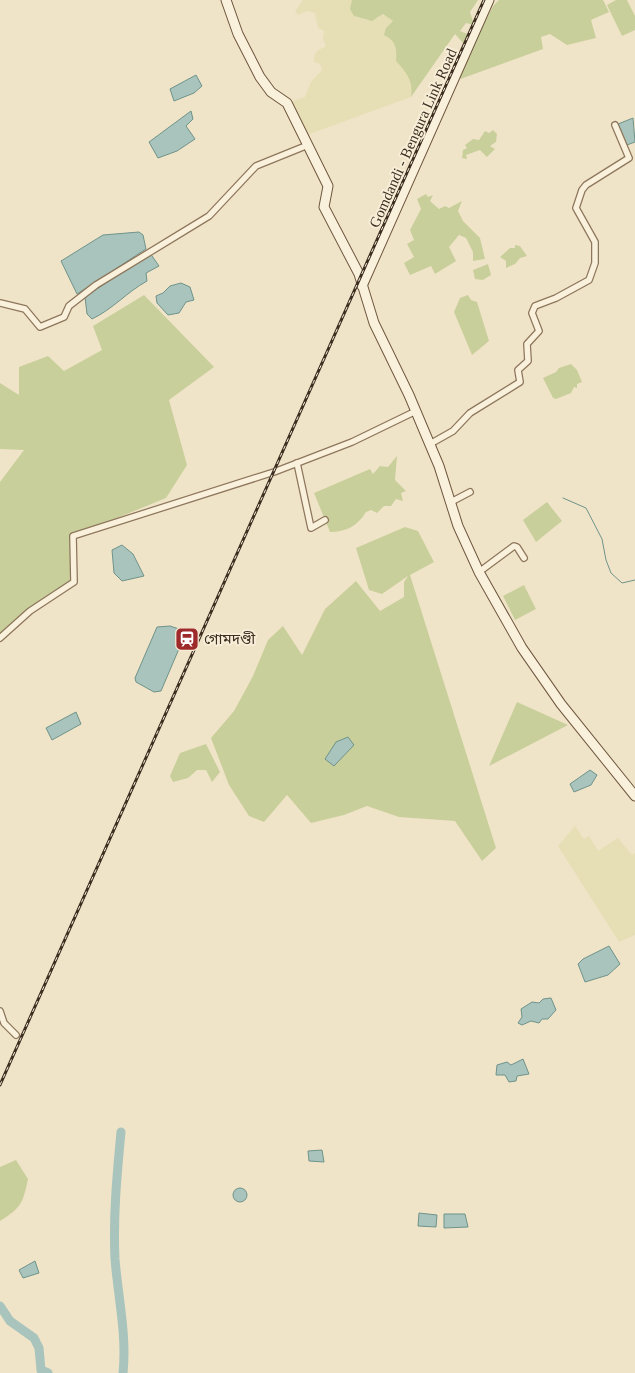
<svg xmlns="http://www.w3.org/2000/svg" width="635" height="1373" viewBox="0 0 635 1373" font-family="'Times New Roman','Noto Sans Bengali',serif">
<rect width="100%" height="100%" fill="#f0e4c8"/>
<g fill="#e6deb5">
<path d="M303,0H352L354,16L366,20L378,18L383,14L393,21L391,38L396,46V61L406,71L413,86L411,97L304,136L287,103L305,97L311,82L322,70L320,64L314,62V56L317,51L326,46L323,39L324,31L318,28L315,13L307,11L298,15L295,11Z"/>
<path d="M575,826L584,839L589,836L598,851L618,838L632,855L635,853V935L619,942L558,846Z"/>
</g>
<g fill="#c9cf9b">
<path d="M352,0H478L470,12L474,25L466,23L460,31L468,34L463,43L455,34L411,97C414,81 406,72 396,61C397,48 396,41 384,35L386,28L393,21L383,14L372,21L354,16L350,9Z"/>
<path d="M499,0H603L609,12L591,20L596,38L567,45L550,34L541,37L543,49L455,81L493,6Z"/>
<path d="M616,0H627L635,16V30L622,36L607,5Z"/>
<path d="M493,130L497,134L496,142L490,146L495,149L487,157L480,150L466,155L467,159L462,158L463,150L467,148L465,145L473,139L479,140L485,131L489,133Z"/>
<path d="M426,194L428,197L433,195L430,201L439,209L445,206L449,208L462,201L458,211L463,221L480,238L485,259L473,261V252L466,238L459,235L449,247L456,261L435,274L431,266L410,275L404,263L414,257L407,244L414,240L410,230L421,209L417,199Z"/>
<path d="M515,245L520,246L527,256L520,258L515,264L506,268V261L500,257L510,248H515Z"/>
<path d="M488,264L491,275L483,280L475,279L473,270Z"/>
<path d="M144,295L214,367L169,400L187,465L166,498L73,536L74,582L0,639V482L24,450L0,449V383L19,395V367L48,356L64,371L102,350L93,326Z"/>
<path d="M468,295L471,300L477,302L489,341L472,355L454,312L460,298Z"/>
<path d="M571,364L577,370L582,382L577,384V388L574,387L571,393L556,399L553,398L543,378L556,372L559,368Z"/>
<path d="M397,456L395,480L406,491L401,493L403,501L396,499L391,506H384L377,513L371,510L366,512C357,526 347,532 330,532L314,493L370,469L373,474L380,466L388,467Z"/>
<path d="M547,502L562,521L536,542L523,520Z"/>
<path d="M405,527L418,531L434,562L410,575L496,848L482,861L455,821L399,817L367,806L344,815L311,823L287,795L264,822L249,816L229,785L211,738L234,711L253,676L268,640L283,626L302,655L325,609L356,581L380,611L404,597V582L408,576L382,594L369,590L356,548Z"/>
<path d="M524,585L536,609L515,620L503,596Z"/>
<path d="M517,702L568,725L489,766Z"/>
<path d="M206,744L220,772L212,782L206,770H197L188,778L173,782L170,776L180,753Z"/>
<path d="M16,1160L28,1179C23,1203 21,1208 0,1221V1167Z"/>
</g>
<g fill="#a9c4bc" stroke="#6f938a">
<path d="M196,75L202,86L194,93L174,101L170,89Z"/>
<path d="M191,111L193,119L186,126L195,139L177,151L158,158L149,142Z"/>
<path d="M633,118L635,142L627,145L618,124Z"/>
<path d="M139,232L143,235L146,249L77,294L61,261L103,235Z"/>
<path d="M150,253L159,266L146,273L147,281C127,292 113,309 92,319L87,314L85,297Z"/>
<path d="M181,283L190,287L194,300L186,302L179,313L168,315L157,303L156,296L163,293L170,286Z"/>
<path d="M122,545L133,554L144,576L122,581L114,573L112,550Z"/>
<path d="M170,626L182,630L181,644L161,691L154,692L136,682L135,678L157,627Z"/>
<path d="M76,712L81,724L52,740L46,728Z"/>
<path d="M348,737L354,745L334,766L325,759L336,742Z"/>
<path d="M590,770L597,775L591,785L574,792L570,784Z"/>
<path d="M609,946L620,964L608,975L585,982L578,964L583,959Z"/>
<path d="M551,998L556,1010L548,1019H542L539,1023L531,1021L522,1025L518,1023L522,1017L521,1009L532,1002L539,1003L543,999Z"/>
<path d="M523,1059L529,1074L517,1076L516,1081L509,1082L505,1075H496L497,1065L507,1062L511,1065Z"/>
<path d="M322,1150L324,1162L309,1161L308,1151Z"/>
<circle cx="240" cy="1195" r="7"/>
<path d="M419,1213L437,1215L436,1227L418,1226Z"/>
<path d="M444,1214H465L468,1227L444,1228Z"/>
<path d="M35,1261L39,1273L23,1278L19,1270Z"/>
</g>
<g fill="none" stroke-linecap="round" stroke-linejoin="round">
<path stroke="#6f938a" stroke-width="1" d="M563,498L586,508L602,539L606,560L611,573L622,583L635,580"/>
<g stroke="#a9c4bc" stroke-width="9">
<path d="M121,1132C117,1174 113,1216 115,1259C118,1297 127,1335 123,1373"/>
<path d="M0,1306L10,1321L34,1338L39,1348L41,1370L48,1373"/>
</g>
<g stroke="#8d765c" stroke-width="8">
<g id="minor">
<path d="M0,303L25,309L40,327L64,317L69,306L96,285L209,216L256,166L308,145"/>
<path d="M430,444L453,431L470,413L520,382L518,370L528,361L527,344L539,331L532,313L535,306L556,298L589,280L595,263V242L576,208L582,190L586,185L629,158L615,125"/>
<path d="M297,463L311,528L325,520"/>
<path d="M451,502L470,492"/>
<path d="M479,572L514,546L517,547L524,558"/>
<path d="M0,638L30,611L74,582L73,536L274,472L352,442L416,411"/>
<path d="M0,1011L4,1023L16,1035"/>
</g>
</g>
<g stroke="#6f573f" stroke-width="11">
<g id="secondary">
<path d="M226,0L238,34L260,77L271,92L287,103L328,186L324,207L359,274L374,323L409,395L439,466L458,526L479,572L522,648L561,704L635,796"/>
<path d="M362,286L489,0"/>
</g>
</g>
<use href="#minor" stroke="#faf1dc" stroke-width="5.5"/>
<use href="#secondary" stroke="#faf1dc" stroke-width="9"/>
<g stroke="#3d2e20" stroke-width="3">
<path id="rail" d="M0,1085L484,0"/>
</g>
<use href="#rail" stroke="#f7eed8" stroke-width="1" stroke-dasharray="4" stroke-linecap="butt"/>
</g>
<defs>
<g id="station-square" transform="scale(1.25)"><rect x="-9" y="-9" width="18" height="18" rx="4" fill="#9e2a2b" stroke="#f7eed8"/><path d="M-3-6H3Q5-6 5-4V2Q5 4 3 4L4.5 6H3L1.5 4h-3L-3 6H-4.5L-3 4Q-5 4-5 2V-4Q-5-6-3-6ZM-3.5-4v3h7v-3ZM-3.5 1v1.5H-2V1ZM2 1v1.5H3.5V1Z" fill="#fff"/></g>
</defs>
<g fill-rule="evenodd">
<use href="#station-square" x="187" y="639"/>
</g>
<g text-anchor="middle" stroke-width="4" stroke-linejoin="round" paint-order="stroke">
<g font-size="15" fill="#3d2e20" stroke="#f7eed8">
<text transform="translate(413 138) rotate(-66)" y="5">Gomdandi - Bengura Link Road</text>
</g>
<g font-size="15" fill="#3d2e20" stroke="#f7eed8" text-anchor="start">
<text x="204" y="644">গোমদণ্ডী</text>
</g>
</g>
</svg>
